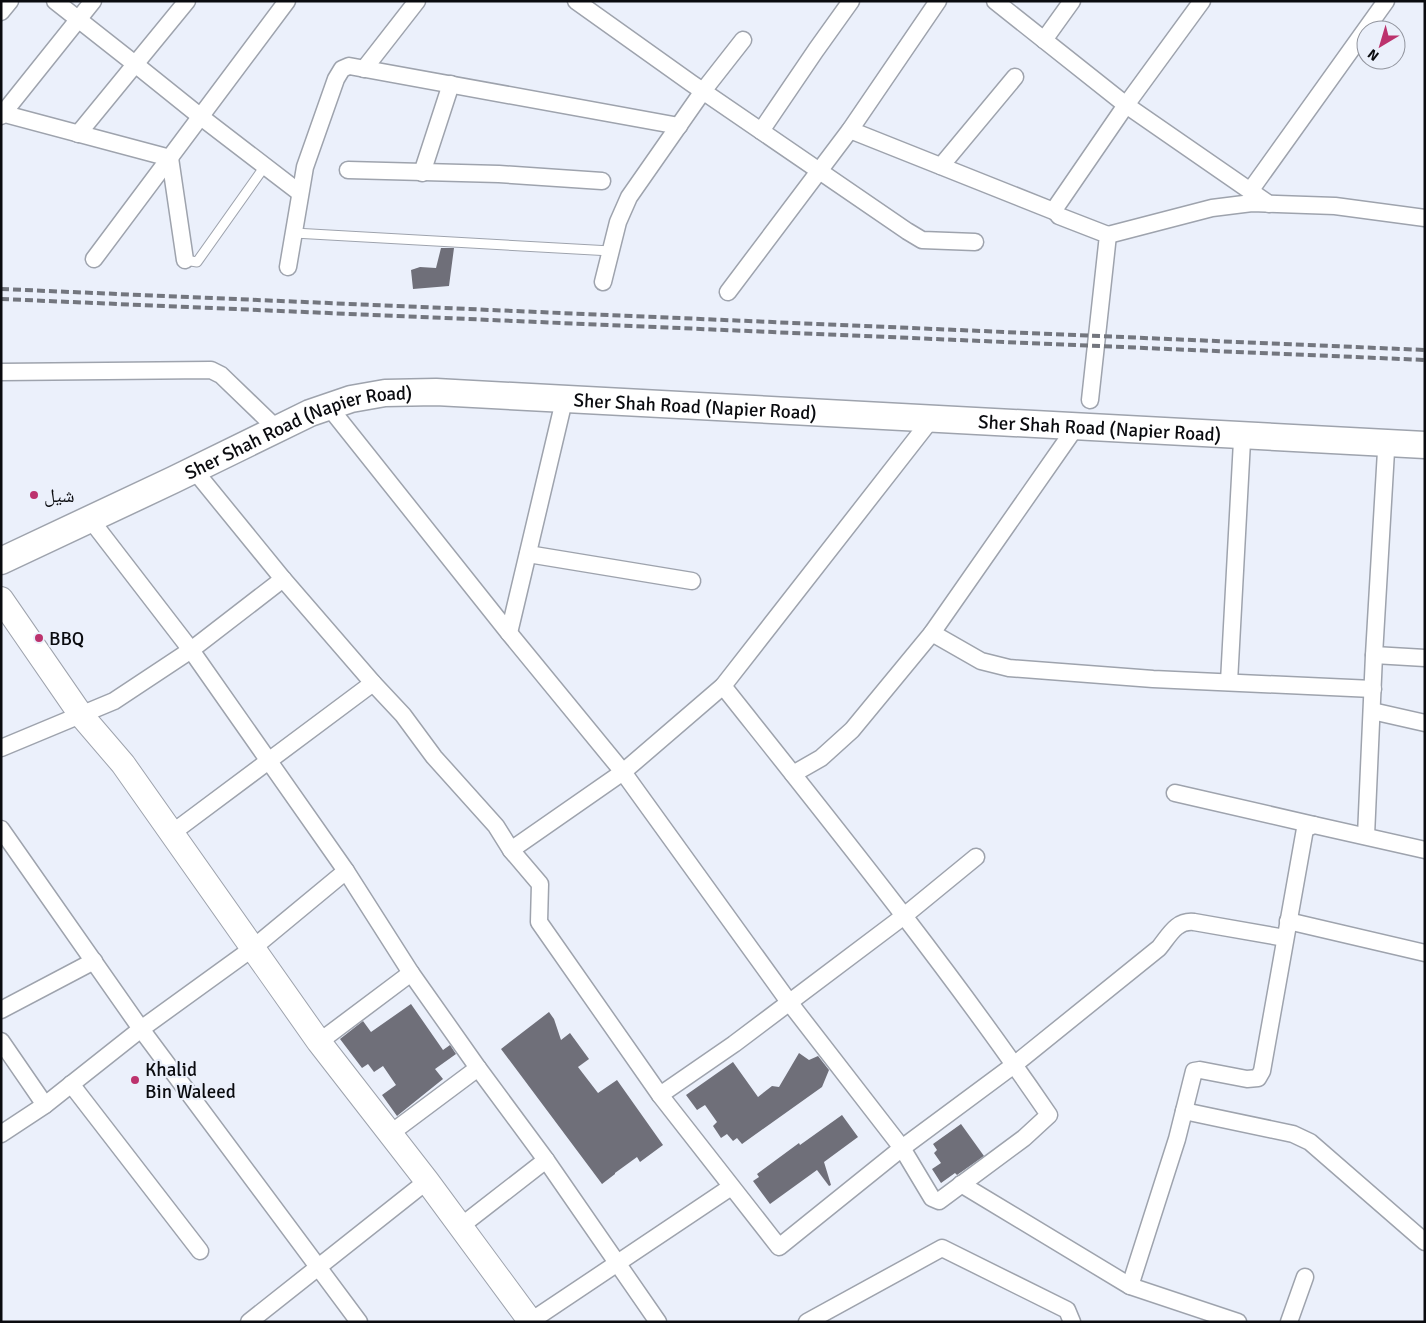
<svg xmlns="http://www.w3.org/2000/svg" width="1426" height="1323" viewBox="0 0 1426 1323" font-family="Signika,'Noto Naskh Arabic',sans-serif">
<rect width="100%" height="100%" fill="#ebf0fb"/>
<g fill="#6f6f79">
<path d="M441,248H454L449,286L413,289L411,270L420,267L436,268Z"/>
<path d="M411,1004L443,1050L450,1045L456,1054L435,1069L443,1079L397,1116L382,1095L396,1085L383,1066L374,1072L368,1064L362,1068L340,1039L363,1021L371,1032Z"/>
<path d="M549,1012L554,1019L561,1040L570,1033L589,1059L578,1067L598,1093L617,1080L663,1145L640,1162L637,1157L615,1173V1174L602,1184L501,1049Z"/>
<path d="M799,1053L809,1060L818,1056L829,1070L822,1087L742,1144L737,1138L733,1141L727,1134L721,1138L713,1126L717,1122L705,1105L697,1110L686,1095L733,1062L758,1097L772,1086L779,1087Z"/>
<path d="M842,1115L858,1137L824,1162L831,1185L829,1186L817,1170L770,1204L753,1181L759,1177L757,1174L799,1143L800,1145Z"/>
<path d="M961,1124L984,1156L957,1175L955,1173L941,1183L932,1169L941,1163L934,1153L937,1150L933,1144Z"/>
</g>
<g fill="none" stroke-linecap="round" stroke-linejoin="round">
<g stroke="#9ea3ad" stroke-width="11">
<g id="service">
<path d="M294,233L611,251"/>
<path d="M185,260L197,262L265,166"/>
</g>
</g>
<g stroke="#9ea3ad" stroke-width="19">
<g id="minor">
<path d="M55,1L135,64L201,117L300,193"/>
<path d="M576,1L691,83L907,231L922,240L975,242"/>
<path d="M995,1L1126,105L1269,204"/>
<path d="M1,12L10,1"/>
<path d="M1044,40L1072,1"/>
<path d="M364,69L417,1"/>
<path d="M1,113L170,158L185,260"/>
<path d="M1,116L93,1"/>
<path d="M850,130L1056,212"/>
<path d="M761,131L816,50L851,1"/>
<path d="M78,134L187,1"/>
<path d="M941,166L1015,77"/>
<path d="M348,170L499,174L602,181"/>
<path d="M422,173L451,84"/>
<path d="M1250,191L1386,1"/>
<path d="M1108,235L1212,208L1252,203L1335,206L1425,218"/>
<path d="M94,259L287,1"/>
<path d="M288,267L305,167L336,79L342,69L349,66L679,126"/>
<path d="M603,282L618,222L629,197L703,91L743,40"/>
<path d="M728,292L850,130L938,1"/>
<path d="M1,372L211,370L221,375L277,429"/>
<path d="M1090,400L1108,235L1059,216L1056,212V207L1126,105L1202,1"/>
<path d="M333,412L509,633L623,772L789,1002L902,1148L932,1198L939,1201L1024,1138L1049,1115C948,967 835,827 723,686"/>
<path d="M199,476L283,579L373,683L403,715L434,757L496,826L511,850L540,884L539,922L660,1095L779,1247L902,1148L1014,1065L1159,948C1169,936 1176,920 1194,922L1285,938"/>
<path d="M97,528L191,650L346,871L411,973L478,1068L546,1160L658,1322"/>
<path d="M528,554L692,581"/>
<path d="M509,633L562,409"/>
<path d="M932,633L981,661L1009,668L1153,679L1373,689"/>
<path d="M1374,655L1425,658"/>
<path d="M1229,682L1242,441"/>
<path d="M1372,711L1425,723"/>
<path d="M1,748L114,701L191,650L283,579"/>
<path d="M793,774L821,758L852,730L932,633L1071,434"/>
<path d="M1175,793L1314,825"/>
<path d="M1,829L141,1029L359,1322"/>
<path d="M172,833L373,683"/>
<path d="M1366,836L1374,655L1386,451"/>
<path d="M511,850L623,772L723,686L926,426"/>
<path d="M1288,921L1425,953"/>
<path d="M1,1010L94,961"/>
<path d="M1,1041L45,1105"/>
<path d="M319,1042L411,973"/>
<path d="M71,1084L200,1251"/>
<path d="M660,1095L734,1044L904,916L976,857"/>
<path d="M1184,1111L1293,1134L1310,1142L1425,1242"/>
<path d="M391,1133L478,1068"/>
<path d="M1,1134L45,1105L141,1029L253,948L346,871"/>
<path d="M961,1184L1130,1286L1238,1322"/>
<path d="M461,1226L546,1160"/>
<path d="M1130,1286L1177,1139L1194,1071L1200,1070L1247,1079L1258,1078L1262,1071L1305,829L1314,825L1425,850"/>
<path d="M531,1321L731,1187"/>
<path d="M249,1322L427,1181"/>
<path d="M807,1322L942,1248L1067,1310L1072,1322"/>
<path d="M1289,1322L1305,1277"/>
</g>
</g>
<g stroke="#9ea3ad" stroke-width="26">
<path id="secondary" d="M1,599L81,715L123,764L319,1042L427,1181L531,1322"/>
</g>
<g stroke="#9ea3ad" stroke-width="29">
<g id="primary">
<path id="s1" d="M1,561L173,480L310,413L351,399L385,393L436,392L1425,445"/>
</g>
</g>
<use href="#service" stroke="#fff" stroke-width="9"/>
<use href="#minor" stroke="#fff" stroke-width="16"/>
<use href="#secondary" stroke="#fff" stroke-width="24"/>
<use href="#primary" stroke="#fff" stroke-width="26"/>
<g stroke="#73767e" stroke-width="4" stroke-dasharray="8 4" stroke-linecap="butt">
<path d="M1,289L1425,350"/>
<path d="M1,299L1425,360"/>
</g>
</g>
<g fill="#bc326d" stroke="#ebf0fb" stroke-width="2">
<circle cx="34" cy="495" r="5"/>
<circle cx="39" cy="638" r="5"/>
<circle cx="135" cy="1080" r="5"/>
</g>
<g text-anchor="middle" stroke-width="4.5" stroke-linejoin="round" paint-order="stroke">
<g font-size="19" fill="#0a0b0f" stroke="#ebf0fb">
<text dy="7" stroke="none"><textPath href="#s1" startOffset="731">Sher Shah Road (Napier Road)</textPath></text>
<text dy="7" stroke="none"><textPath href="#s1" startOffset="1136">Sher Shah Road (Napier Road)</textPath></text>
<text dy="7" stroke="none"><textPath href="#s1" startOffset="326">Sher Shah Road (Napier Road)</textPath></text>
</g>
<g font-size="19" fill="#0a0b0f" stroke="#ebf0fb" text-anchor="start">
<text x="44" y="502">شیل</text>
<text x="49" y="645">BBQ</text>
<text x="145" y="1076">Khalid<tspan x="145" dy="22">Bin Waleed</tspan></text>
</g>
</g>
<rect width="1426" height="1323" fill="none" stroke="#0a0b0f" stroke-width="5"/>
<g transform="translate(1381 45) rotate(218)"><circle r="24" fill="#ebf0fb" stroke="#91949d"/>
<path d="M0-4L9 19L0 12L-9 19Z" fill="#bc326d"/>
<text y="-8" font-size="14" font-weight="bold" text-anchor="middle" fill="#0a0b0f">N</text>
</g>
</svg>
